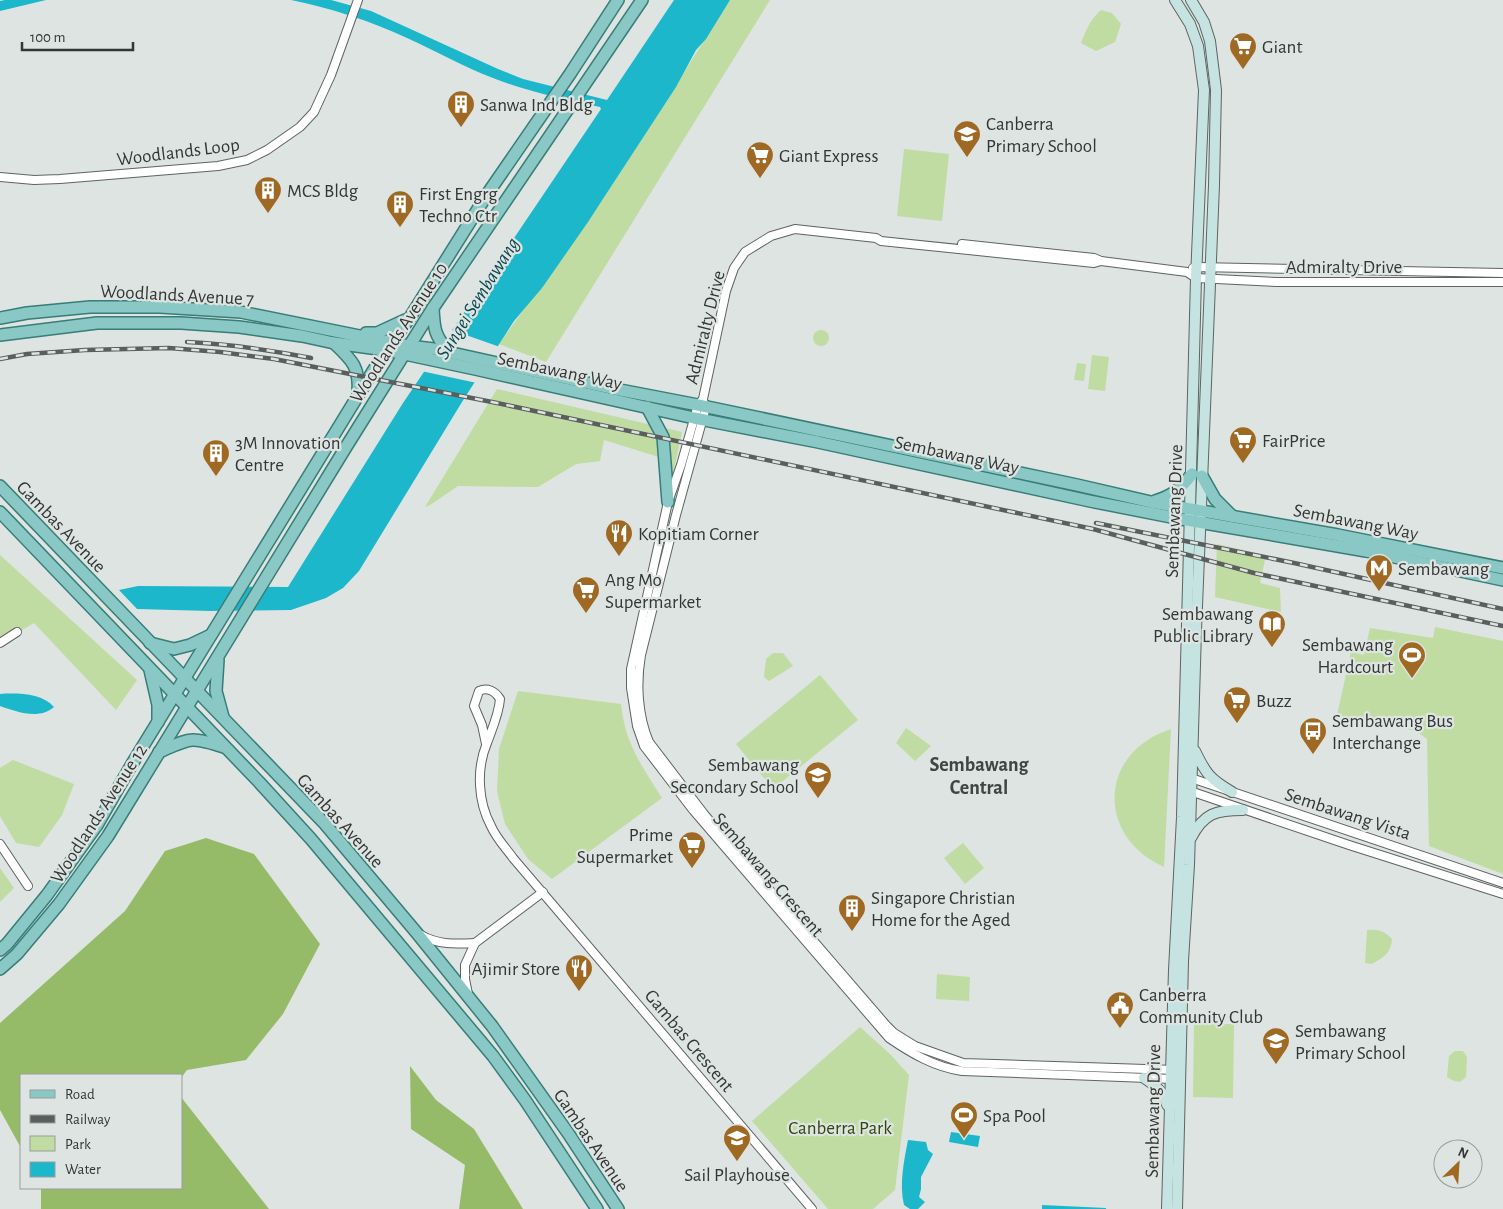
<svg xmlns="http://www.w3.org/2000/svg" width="1503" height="1209" viewBox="0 0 1503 1209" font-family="'Alegreya Sans',sans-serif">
<rect width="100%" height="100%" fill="#dde4e1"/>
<g fill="#c0dca2">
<path d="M730,0H770L546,362L499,344L602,201Z"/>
<path d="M1101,10L1112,13L1121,24L1115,42L1096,51L1081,43C1086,30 1090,20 1101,10Z"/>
<path d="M904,149L949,154L942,221L897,216Z"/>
<circle cx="821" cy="338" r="8"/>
<path d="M1092,355L1109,357L1105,391L1088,389Z"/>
<path d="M1077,363L1086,364L1084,381L1074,380Z"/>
<path d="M497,389L682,432L671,483L662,458L604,440L600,461L576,464L538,487L458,486L430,505L425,507Z"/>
<path d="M1217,544L1266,555L1260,583L1280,588L1281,612L1215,597Z"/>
<path d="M0,555L137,680L116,710L34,623L0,643Z"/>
<path d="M1435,627L1503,641V874L1429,846L1427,739L1416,731L1337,715L1351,652L1364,655L1370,628L1433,638Z"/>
<path d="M773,653H783L793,666L769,681L764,677L766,659Z"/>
<path d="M820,675L858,720L773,789L736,744Z"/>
<path d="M518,691L621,704C625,743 641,765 662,798L552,879L528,859L505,824L497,791L499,749Z"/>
<path d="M906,728L931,746L915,761L896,743Z"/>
<path d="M1171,729L1164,867C1095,836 1099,752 1171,729Z"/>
<path d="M13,760L74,784L62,815L39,847L16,843L0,816V768Z"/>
<path d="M963,843L984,868L965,884L944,858Z"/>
<path d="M0,868L14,888L0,902Z"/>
<path d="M1367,930C1377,929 1385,931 1392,939C1391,953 1384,957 1372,964L1365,963Z"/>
<path d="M937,974L970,977L969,1001L936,999Z"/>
<path d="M1194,1024H1234L1233,1098L1193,1097Z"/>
<path d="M860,1027L890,1054L909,1075L895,1190L873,1209H828L752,1121Z"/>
<path d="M1455,1051H1463L1467,1057L1466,1077L1460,1082L1454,1081L1447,1077L1449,1056Z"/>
</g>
<g fill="#96bb68">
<path d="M206,838L254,854L320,944L283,1014L246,1060L187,1070L181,1078V1075H21V1148L0,1110V1023L125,911L165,851Z"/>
<path d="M410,1066L436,1100L474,1129L523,1209H459L465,1165L411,1129Z"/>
<path d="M181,1097L269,1209H41V1188H181Z"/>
</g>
<g fill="#1db7cb">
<path d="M5,0H46L0,11V1Z"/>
<path d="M291,0H331L371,11L498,69L523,79L607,100L674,0H730L706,39L696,50L676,87L588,222L542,288L514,321L462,402L359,571L343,588L326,598L291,610L210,611L137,609L119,590L138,586L288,587L403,403L601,109L600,107C564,99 528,92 493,78C464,67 436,51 407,38C370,21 331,8 291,0Z"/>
<path d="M0,694C17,693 42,693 54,707C39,720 17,712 0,706Z"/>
<path d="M951,1132L980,1136L978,1147L949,1142Z"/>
<path d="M908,1140L926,1142L928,1150L933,1154L921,1177V1189L919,1197L925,1202L918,1209H910L904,1205C899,1184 904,1161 908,1140Z"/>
<path d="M1042,1205L1106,1208V1209H1042Z"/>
</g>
<path fill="#dde4e1" d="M449,329L500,347L477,383L421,371Z"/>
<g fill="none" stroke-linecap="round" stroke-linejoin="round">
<g stroke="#5e6461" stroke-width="10">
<g id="minor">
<path d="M0,177L34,180L60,179L218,166L247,160L267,150L300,127L314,112L331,75L358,0"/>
<path d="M962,244L1094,258L1101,261L1187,272L1196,278L1277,282H1503"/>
<path d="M1101,261L1094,263L881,241L876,238L795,229L771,236L745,252L734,268L726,291L703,399L698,405L681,465L668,502L631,669V688L637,726L644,746L693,810L889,1038C911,1053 934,1067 962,1071L1174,1079"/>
<path d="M1193,268L1197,267L1503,273"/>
<path d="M704,403L706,407L676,515L641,655C636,684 638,716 649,742L704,814L886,1025L894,1033L915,1046L963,1063L1176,1070"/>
<path d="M0,643L17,632"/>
<path d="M486,744L482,725L474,706L479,691C487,687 495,691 500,699C499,714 492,729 487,743C476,769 478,802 491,826C496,838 506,848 513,858L812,1209"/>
<path d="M1188,777L1503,883"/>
<path d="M1187,790L1349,845L1503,894"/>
<path d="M0,844L28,886"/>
<path d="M421,935C438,945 456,944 475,943"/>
<path d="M468,994L465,979V965L475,943L543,892"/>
</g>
</g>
<g stroke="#5e6461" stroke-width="12">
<g id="secondary">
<path d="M1195,751C1206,774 1210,779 1232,792"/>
<path d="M1191,838C1204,813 1216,810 1243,810"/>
<path d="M1144,1078C1155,1085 1164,1092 1167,1105"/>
<path d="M1167,1209L1174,970L1182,817L1196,278L1204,90L1198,46L1190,24L1175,0"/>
<path d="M1177,1209L1183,961L1189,865L1196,631L1214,185L1216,90L1210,41L1204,22L1191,0"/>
</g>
</g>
<g stroke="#387d78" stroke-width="14">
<g id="primary">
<path d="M433,308C434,330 435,336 449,352"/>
<path d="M0,318L27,313L90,307H160L241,312L409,346L434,349L615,389L698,405L1077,485L1151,502L1338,535L1503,568"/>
<path d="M366,333H377L405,320"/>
<path d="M0,335L97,323H181L239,327L302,336L334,343L386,350L475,369L694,418L818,442L1090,501L1181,519L1366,551L1503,580"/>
<path d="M334,343C352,360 360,367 358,393"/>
<path d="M647,407L663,437L668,502"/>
<path d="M1202,476L1215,499L1232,516"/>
<path d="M0,486L325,824L416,932L492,1026L568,1133L618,1209"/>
<path d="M1155,501C1173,496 1181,488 1192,474"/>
<path d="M0,512L259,782L311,839L493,1056L525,1100L597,1209"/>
<path d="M150,643L174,649L190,645L211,635"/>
<path d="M218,660L216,691L223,717"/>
<path d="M150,670L158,705V722"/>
<path d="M159,752C191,738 190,736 224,747"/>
<path d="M0,950L7,944L47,895L97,825L132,764L386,350L409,319L488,193L570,74L618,0"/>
<path d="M0,969L17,954L59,904L108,836L346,447L433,308L642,0"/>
</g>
</g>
<use href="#minor" stroke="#fff" stroke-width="8"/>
<use href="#secondary" stroke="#c4e3e1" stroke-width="10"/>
<use href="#primary" stroke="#89c8c4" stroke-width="11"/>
<g stroke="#5a5e5c" stroke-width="4.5">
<g id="rail">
<path d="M187,342C229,344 270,350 311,358"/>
<path d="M0,359L27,354L85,350L169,348L220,352L274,359L497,403L1093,529L1254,573L1503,626"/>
<path d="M1096,523L1294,563L1503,609"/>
</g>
</g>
<use href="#rail" stroke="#dde4e1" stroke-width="2.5" stroke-dasharray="8" stroke-linecap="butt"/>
</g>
<defs>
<g id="supermarket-pin" transform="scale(1.4375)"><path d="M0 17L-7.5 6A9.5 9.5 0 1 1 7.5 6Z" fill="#9f6923" stroke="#dde4e1"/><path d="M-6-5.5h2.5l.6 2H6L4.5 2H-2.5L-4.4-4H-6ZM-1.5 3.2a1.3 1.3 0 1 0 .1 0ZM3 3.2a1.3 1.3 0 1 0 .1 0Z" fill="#fff"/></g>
<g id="building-pin" transform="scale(1.4375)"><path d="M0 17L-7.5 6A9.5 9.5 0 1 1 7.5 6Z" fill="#9f6923" stroke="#dde4e1"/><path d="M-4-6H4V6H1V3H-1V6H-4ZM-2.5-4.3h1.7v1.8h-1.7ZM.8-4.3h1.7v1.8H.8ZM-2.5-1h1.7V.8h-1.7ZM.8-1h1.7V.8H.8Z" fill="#fff"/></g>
<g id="school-pin" transform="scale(1.4375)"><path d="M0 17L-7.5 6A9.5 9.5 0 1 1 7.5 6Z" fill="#9f6923" stroke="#dde4e1"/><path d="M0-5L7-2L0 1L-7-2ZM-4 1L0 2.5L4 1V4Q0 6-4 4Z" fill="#fff"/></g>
<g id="restaurant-pin" transform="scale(1.4375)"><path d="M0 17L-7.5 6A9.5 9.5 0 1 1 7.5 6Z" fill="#9f6923" stroke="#dde4e1"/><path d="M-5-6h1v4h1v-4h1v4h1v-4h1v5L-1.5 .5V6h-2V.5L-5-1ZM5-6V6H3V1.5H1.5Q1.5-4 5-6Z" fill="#fff"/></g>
<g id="metro-pin" transform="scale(1.4375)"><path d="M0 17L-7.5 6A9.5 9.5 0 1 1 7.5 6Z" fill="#9f6923" stroke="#dde4e1"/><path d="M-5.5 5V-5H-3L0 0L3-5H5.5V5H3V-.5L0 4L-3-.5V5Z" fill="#fff"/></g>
<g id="library-pin" transform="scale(1.4375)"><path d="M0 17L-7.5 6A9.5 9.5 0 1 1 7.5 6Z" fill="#9f6923" stroke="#dde4e1"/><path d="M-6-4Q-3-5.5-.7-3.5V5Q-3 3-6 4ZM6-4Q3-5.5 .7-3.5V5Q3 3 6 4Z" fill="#fff"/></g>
<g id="stadium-pin" transform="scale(1.4375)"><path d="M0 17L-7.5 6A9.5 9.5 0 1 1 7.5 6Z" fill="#9f6923" stroke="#dde4e1"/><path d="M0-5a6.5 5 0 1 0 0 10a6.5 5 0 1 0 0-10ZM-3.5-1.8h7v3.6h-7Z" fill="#fff"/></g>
<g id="bus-pin" transform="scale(1.4375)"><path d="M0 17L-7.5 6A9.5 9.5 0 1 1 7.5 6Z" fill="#9f6923" stroke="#dde4e1"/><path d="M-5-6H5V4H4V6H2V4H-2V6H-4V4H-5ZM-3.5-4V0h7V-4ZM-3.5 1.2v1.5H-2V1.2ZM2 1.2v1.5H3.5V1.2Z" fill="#fff"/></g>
<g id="civic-pin" transform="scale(1.4375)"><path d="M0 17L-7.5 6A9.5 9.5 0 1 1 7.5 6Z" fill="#9f6923" stroke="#dde4e1"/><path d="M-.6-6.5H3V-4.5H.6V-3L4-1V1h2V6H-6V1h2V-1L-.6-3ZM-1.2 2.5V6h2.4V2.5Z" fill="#fff"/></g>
</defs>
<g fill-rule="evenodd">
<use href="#supermarket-pin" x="1243" y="46"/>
<use href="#building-pin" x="461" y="104"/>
<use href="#school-pin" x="967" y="134"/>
<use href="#supermarket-pin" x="760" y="155"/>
<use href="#building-pin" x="268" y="190"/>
<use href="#building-pin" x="400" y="204"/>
<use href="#supermarket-pin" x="1243" y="440"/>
<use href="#building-pin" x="216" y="453"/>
<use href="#restaurant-pin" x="619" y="533"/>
<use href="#metro-pin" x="1379" y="568"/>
<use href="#supermarket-pin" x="586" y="590"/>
<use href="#library-pin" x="1272" y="624"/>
<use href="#stadium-pin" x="1412" y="655"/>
<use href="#supermarket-pin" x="1237" y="700"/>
<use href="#bus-pin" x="1313" y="731"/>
<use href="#school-pin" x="818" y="775"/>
<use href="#supermarket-pin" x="692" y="845"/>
<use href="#building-pin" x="852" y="908"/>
<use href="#restaurant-pin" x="579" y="968"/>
<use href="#civic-pin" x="1120" y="1005"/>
<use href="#school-pin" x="1276" y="1041"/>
<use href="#stadium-pin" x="964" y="1115"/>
<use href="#school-pin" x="737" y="1138"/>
</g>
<g text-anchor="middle" stroke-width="4.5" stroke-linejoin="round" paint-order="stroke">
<g font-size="19" fill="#333635" stroke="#dde4e1" text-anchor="start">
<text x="1262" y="53">Giant</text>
<text x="480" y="111">Sanwa Ind Bldg</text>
<text x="986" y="130">Canberra<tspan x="986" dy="22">Primary School</tspan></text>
<text x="779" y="162">Giant Express</text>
<text x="287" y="197">MCS Bldg</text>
<text x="419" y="200">First Engrg<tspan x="419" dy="22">Techno Ctr</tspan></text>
<text x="1262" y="447">FairPrice</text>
<text x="235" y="449">3M Innovation<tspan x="235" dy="22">Centre</tspan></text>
<text x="638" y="540">Kopitiam Corner</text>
<text x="1398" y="575">Sembawang</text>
<text x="605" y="586">Ang Mo<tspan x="605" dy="22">Supermarket</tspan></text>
<text x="1253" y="620" text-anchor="end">Sembawang<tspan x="1253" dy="22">Public Library</tspan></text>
<text x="1393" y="651" text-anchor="end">Sembawang<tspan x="1393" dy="22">Hardcourt</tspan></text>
<text x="1256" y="707">Buzz</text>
<text x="1332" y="727">Sembawang Bus<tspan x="1332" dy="22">Interchange</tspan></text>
<text x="799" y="771" text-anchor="end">Sembawang<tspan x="799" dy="22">Secondary School</tspan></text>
<text x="673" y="841" text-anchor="end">Prime<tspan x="673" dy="22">Supermarket</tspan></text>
<text x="871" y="904">Singapore Christian<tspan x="871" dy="22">Home for the Aged</tspan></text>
<text x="560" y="975" text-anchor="end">Ajimir Store</text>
<text x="1139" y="1001">Canberra<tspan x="1139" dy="22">Community Club</tspan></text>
<text x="1295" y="1037">Sembawang<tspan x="1295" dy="22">Primary School</tspan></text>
<text x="983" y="1122">Spa Pool</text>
<text x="737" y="1181" text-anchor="middle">Sail Playhouse</text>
</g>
<g font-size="19" fill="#333635" stroke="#dde4e1">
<text transform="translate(178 151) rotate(-7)" y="7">Woodlands Loop</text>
<text x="1344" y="273">Admiralty Drive</text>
<text transform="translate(177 294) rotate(3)" y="7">Woodlands Avenue 7</text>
<text transform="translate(704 327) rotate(-76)" y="7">Admiralty Drive</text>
<text transform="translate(398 332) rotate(-57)" y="7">Woodlands Avenue 10</text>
<text transform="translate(560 370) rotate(12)" y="7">Sembawang Way</text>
<text transform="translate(957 454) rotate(12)" y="7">Sembawang Way</text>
<text transform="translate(1173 511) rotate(-88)" y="7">Sembawang Drive</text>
<text transform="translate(1356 521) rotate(11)" y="7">Sembawang Way</text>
<text transform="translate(62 526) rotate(46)" y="7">Gambas Avenue</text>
<text transform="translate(98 813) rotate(-57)" y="7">Woodlands Avenue 12</text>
<text transform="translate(1348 813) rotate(18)" y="7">Sembawang Vista</text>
<text transform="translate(341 820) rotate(48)" y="7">Gambas Avenue</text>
<text transform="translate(769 874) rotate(49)" y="7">Sembawang Crescent</text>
<text transform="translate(690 1040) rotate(50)" y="7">Gambas Crescent</text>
<text transform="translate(1152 1111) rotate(-89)" y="7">Sembawang Drive</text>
<text transform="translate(592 1140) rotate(56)" y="7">Gambas Avenue</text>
</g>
<g font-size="19" fill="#304709" stroke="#dde4e1">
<text x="840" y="1134">Canberra Park</text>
</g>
<g font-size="20" font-style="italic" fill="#0c4952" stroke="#dde4e1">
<text transform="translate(477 298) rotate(-58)" y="7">Sungei Sembawang</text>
</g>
<g font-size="20" font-weight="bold" fill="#3f4543" stroke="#dde4e1">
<text x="979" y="771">Sembawang<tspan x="979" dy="23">Central</tspan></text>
</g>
</g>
<rect x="20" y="1074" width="162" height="115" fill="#dde4e1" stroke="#999e9c"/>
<rect x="30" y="1090" width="25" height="8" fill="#89c8c4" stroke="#999e9c"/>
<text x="65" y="1099" font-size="15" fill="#333635">Road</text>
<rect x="30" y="1115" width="25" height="8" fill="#5a5e5c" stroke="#999e9c"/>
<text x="65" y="1124" font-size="15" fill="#333635">Railway</text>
<rect x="30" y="1136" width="25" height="15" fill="#c0dca2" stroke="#999e9c"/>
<text x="65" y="1149" font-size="15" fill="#333635">Park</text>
<rect x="30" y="1162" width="25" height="15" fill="#1db7cb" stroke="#999e9c"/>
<text x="65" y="1174" font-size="15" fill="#333635">Water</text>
<g transform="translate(1458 1164) rotate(25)"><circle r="24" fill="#dde4e1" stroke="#999e9c"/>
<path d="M0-4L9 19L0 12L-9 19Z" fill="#9f6923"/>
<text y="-8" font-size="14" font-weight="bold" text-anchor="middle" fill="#333635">N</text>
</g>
<path d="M22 42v8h111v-8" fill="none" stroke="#333635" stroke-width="2.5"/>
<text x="30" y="42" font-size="15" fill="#333635" stroke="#dde4e1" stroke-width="4" paint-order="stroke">100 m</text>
</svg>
